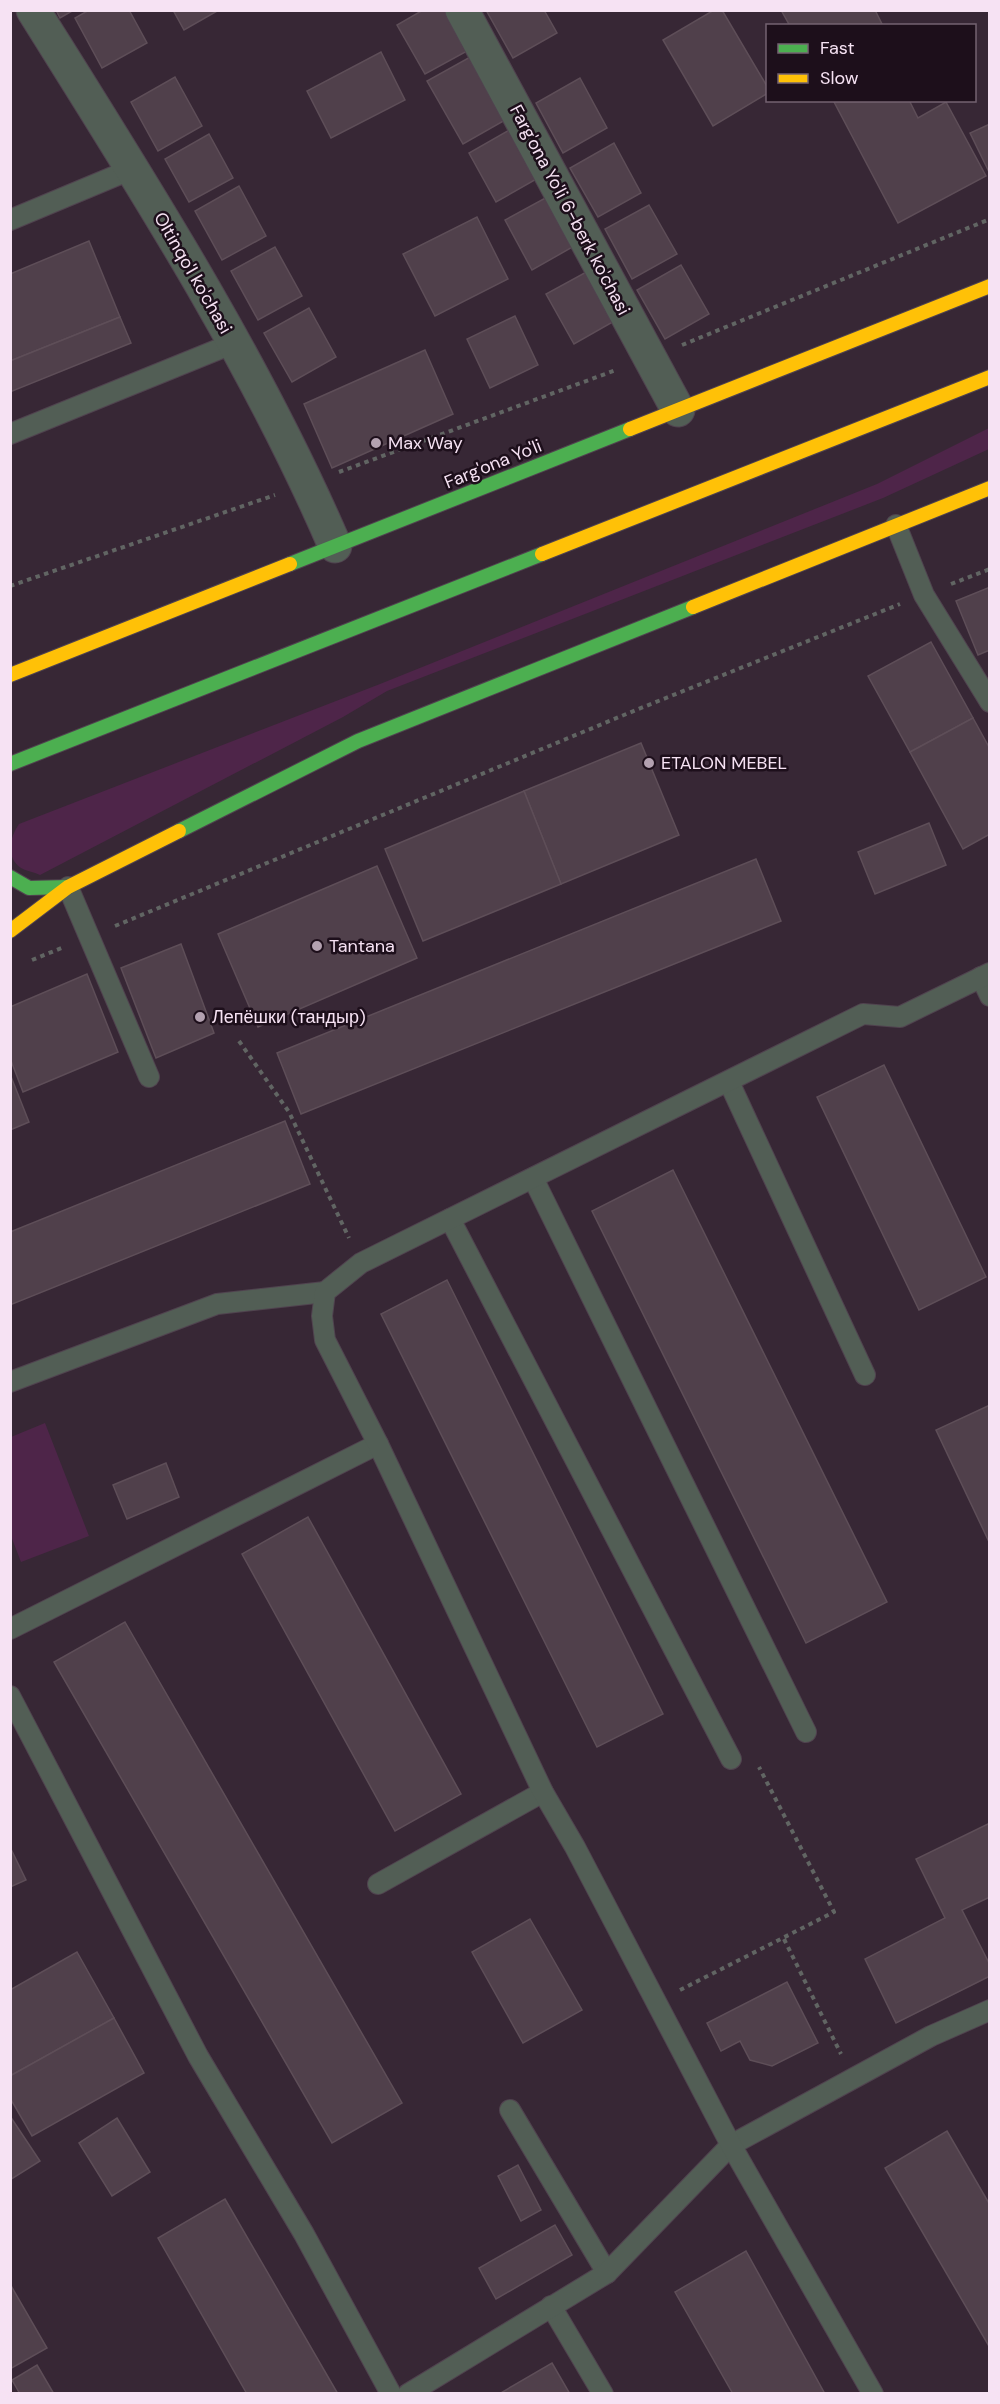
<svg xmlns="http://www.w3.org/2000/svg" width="1000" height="2404" viewBox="0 0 1000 2404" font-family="'DM Sans',sans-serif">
<rect width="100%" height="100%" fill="#372735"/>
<g fill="#4e2549">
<path d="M989,428V449L883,498L387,691L343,717L40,875C34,872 26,871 21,868C5,857 10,837 19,824L380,684L877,484Z"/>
<path d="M45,1423L89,1536L21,1562L11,1536V1437Z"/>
</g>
<g fill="#50404b" stroke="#5e4e58" stroke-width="1.5">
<path d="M56,10H74L60,18Z"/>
<path d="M89,10H129L147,43L102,68L75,18Z"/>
<path d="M173,10H219L184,30Z"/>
<path d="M423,10H447L469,50L425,74L397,25Z"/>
<path d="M486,10H544L557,33L513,58Z"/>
<path d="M714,10H722L768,88V93L713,126L663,40Z"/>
<path d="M781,10H875L883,26H790Z"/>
<path d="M381,52L405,100L331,138L307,91Z"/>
<path d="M472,56L507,119L463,144L427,81Z"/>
<path d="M175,77L202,126L158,151L131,102Z"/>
<path d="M580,78L607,128L563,153L536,103Z"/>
<path d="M833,100H909L918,118L946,102L986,176L898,223Z"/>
<path d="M990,124V174L970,133Z"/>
<path d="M513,128L540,177L496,202L469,153Z"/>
<path d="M209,134L233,178L189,202L165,159Z"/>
<path d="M614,143L641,193L598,217L570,168Z"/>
<path d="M239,186L266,236L222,260L195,211Z"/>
<path d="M549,196L576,245L532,270L505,220Z"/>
<path d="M649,205L677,254L632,279L605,229Z"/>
<path d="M477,217L508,279L435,316L403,254Z"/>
<path d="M89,241L120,317L10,361V274Z"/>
<path d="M275,247L302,296L258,320L231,271Z"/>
<path d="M681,265L709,314L665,339L637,290Z"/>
<path d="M590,270L618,319L574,344L546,294Z"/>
<path d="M309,308L336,357L292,382L264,333Z"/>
<path d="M515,316L538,365L490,388L467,339Z"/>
<path d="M120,317L131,343L10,392V361Z"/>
<path d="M425,350L453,414L332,468L304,404Z"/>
<path d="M990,587V650L978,655L956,601Z"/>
<path d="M931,642L973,718L910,752L868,676Z"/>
<path d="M973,718L990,749V834L963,849L910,752Z"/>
<path d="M641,743L679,835L561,884L524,791Z"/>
<path d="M524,791L561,884L423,941L385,849Z"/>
<path d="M929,823L946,865L875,894L858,852Z"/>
<path d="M756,859L781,921L301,1114L277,1053Z"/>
<path d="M377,866L417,958L258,1027L218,934Z"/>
<path d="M181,944L214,1033L156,1058L121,968Z"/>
<path d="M87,974L118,1052L23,1092L10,1058V1007Z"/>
<path d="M884,1065L986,1277L919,1310L817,1097Z"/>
<path d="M10,1074L29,1122L10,1130Z"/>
<path d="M285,1121L310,1184L10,1305V1232Z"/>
<path d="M673,1170L887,1602L806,1643L592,1211Z"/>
<path d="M447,1280L663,1714L597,1747L381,1314Z"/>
<path d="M990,1405V1544L936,1430Z"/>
<path d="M166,1463L179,1497L127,1519L113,1485Z"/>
<path d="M308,1517L461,1794L395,1831L242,1554Z"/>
<path d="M125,1622L402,2103L332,2143L54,1662Z"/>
<path d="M990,1823V1897L962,1910L990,1965V1976L896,2023L865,1959L945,1918L916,1859Z"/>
<path d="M10,1847L26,1880L10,1887Z"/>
<path d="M530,1919L582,2010L523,2043L472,1952Z"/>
<path d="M77,1952L114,2018L10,2076V1990Z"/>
<path d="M787,1982L818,2043L772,2066L750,2060L740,2041L721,2051L707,2023Z"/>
<path d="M114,2018L144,2073L32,2136L10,2098V2076Z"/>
<path d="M10,2116L40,2161L10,2180Z"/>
<path d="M117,2118L150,2172L112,2196L79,2143Z"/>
<path d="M947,2131L990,2205V2348L885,2168Z"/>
<path d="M518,2165L541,2210L521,2221L498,2176Z"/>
<path d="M225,2199L338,2394H247L158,2238Z"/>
<path d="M555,2225L572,2255L496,2299L479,2268Z"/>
<path d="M746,2251L825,2394H733L675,2292Z"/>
<path d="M10,2284L47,2348L10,2369Z"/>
<path d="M552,2363L570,2394H499Z"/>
<path d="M37,2365L54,2394H20L12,2380Z"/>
</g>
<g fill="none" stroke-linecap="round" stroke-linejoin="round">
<g stroke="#50434f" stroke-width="22">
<g id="lane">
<path d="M10,220L132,169"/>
<path d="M10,434L234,343"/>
<path d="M896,525L924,595L990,702"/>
<path d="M68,887L149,1077"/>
<path d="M981,977L990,996"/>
<path d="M729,1082L865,1375"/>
<path d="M533,1178L806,1732"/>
<path d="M450,1219L731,1759"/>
<path d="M10,1382L217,1304L325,1292"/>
<path d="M10,1629L378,1444"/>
<path d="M10,1696L198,2056L304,2234L391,2394"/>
<path d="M378,1884L543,1792"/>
<path d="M510,2110L607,2273"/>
<path d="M551,2306L603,2394"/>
<path d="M408,2394L607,2273L731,2145L931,2036L990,2010"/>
<path d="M873,2394L731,2145L575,1847L543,1792L378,1444L325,1340L322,1316L325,1292L361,1263L863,1014L900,1017L990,973"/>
</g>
</g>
<g stroke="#50434f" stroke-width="35">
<g id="street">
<path d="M33,10C142,184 254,358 335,546"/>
<path d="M462,10L678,410"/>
</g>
</g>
<g stroke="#50434f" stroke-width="16">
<g id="fast">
<path d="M290,564L630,429"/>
<path d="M10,764L542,554"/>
<path d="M179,831L358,741L693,607"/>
<path d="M10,877L29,888L68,887"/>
</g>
</g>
<g stroke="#50434f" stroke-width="16">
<g id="slow">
<path d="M630,429L990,286"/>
<path d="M542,554L990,377"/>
<path d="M693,607L990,488"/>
<path d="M10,675L290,564"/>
<path d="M10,931L68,887L179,831"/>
</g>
</g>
<g stroke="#616563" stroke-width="4" stroke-dasharray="4.5 4.5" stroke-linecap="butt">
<path d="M682,345L990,219"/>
<path d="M339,472L616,370"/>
<path d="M951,584L990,569"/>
<path d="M10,586L275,495"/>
<path d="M115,926L636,710L900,604"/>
<path d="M32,960L64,947"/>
<path d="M239,1041L289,1112L349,1238"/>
<path d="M784,1939L841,2054"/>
<path d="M680,1990L834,1912L759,1767"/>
</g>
<use href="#lane" stroke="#525e55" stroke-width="20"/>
<use href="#street" stroke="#525e55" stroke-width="33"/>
<use href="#fast" stroke="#4caf50" stroke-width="14"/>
<use href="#slow" stroke="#ffc107" stroke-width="14"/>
</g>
<g fill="#b3a1b0" stroke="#1d0f1b" stroke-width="2">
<circle cx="376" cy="443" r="6"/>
<circle cx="649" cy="763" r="6"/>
<circle cx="317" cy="946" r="6"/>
<circle cx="200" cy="1017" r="6"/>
</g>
<g text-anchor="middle" stroke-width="5" stroke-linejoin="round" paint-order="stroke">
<g font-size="18" fill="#f6e2f3" stroke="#1d0f1b">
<text transform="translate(570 210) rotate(62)" y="6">Farg'ona Yo'li 6-berk ko'chasi</text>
<text transform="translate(193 273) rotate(60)" y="6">Oltinqo'l ko'chasi</text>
<text transform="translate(493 464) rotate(-22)" y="6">Farg'ona Yo'li</text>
</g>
<g font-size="18" fill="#f6e2f3" stroke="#1d0f1b" text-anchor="start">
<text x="388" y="449">Max Way</text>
<text x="661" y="769">ETALON MEBEL</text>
<text x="329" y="952">Tantana</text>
<text x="212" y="1023">Лепёшки (тандыр)</text>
</g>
</g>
<rect width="1000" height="2404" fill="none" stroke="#f6e2f3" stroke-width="24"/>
<rect x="766" y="24" width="210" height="78" fill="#1d0f1b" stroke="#746371" stroke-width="1.5"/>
<rect x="778" y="44" width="30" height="9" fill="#4caf50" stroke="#746371" stroke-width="1.5"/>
<text x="820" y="54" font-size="18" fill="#f6e2f3">Fast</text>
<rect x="778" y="74" width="30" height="9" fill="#ffc107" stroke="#746371" stroke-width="1.5"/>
<text x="820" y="84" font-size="18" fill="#f6e2f3">Slow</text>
</svg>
